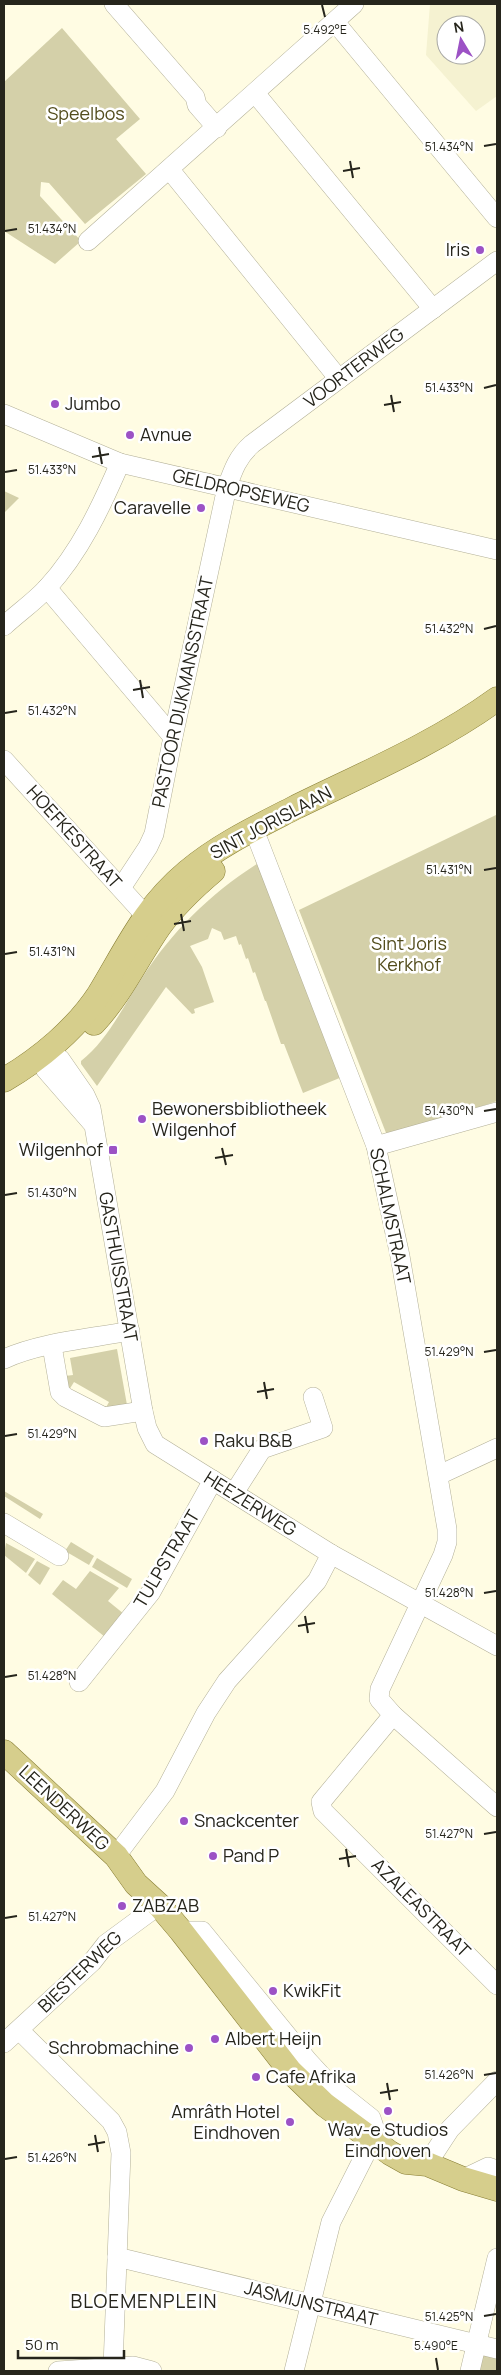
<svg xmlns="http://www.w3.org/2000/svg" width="501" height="2375" viewBox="0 0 501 2375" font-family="Manrope,sans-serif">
<rect width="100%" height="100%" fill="#fffce3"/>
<path fill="#f5f2d1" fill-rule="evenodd" d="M430,4H497V96L476,111L426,55ZM446,25H476V55H446Z"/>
<g fill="#d4d0a9">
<path d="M62,28L140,119L116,139L146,174L85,224L49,183L41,182L40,196L81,241L55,264L4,231V82Z"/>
<path d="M4,491L19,498L4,513Z"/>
<path d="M496,815L497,1101L388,1138L299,910Z"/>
<path d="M260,862L342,1077L303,1093L284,1044H281L266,1001H265L255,972L253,973L248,958L246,959L241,944L239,945L236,936L224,940L221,932L212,928L208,939L190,946L202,967L214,1002L194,1009L195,1013L192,1014L166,987L97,1086L81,1064V1061C108,1040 123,1006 142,978C172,931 212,892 260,862Z"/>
<path d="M117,1349L127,1405L104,1411L109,1402L74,1382L69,1390L65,1376L73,1375L70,1358Z"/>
<path d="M4,1491L43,1514L40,1519L4,1496Z"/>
<path d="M71,1542L94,1556L89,1565L65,1551Z"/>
<path d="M6,1543L35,1559L26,1573L4,1555Z"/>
<path d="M97,1558L132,1579L127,1588L92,1567Z"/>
<path d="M37,1561L50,1568L40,1585L28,1575Z"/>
<path d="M90,1571L119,1588L108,1601L124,1614L105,1637L52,1594L63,1580L76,1589Z"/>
<path d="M483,2355H497V2371H475Z"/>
</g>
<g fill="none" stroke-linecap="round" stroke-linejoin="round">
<g stroke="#b3b098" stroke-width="20">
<g id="minor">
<path d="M114,4L195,97L197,105L217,128"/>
<path d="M335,22L497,218"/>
<path d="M255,93L433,309"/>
<path d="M170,170L339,379"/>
<path d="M88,241L354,4"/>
<path d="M4,414L120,463L497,550"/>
<path d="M47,588L173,737"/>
<path d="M4,626C18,613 34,602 47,588C80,552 101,507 120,463"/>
<path d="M4,760L145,915"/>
<path d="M258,840L376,1146L400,1256L447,1529V1542L443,1555L380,1689L379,1699L393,1715L321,1802L323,1811L497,1985"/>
<path d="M121,888L148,847L154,834L173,737L227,487C233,470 238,456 252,444L497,261"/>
<path d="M92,1123L45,1069V1052L60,1059L85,1095L91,1108L143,1411L147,1428L155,1444L331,1554L497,1646"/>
<path d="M376,1146L497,1112"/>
<path d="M52,1346L60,1392L65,1397L104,1417L143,1411"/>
<path d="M4,1359C42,1342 88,1339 130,1331"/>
<path d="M439,1475L497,1448"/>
<path d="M234,1493L262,1449L323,1428L313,1397"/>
<path d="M4,1523L59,1556"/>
<path d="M79,1682L151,1592L213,1480"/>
<path d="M393,1715L497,1807"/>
<path d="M116,1856L165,1791L206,1713L227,1681L317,1581L331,1554"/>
<path d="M181,1931H202L308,2061L332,2087L371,2118L374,2127L373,2139L331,2222L294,2371"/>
<path d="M19,2030L111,2121L117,2132L121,2153L113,2367"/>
<path d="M4,2043L92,1962L106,1944L159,1905"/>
<path d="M427,2164L450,2129L497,2081"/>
<path d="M463,2179L488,2167L497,2170"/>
<path d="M117,2257L497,2349"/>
<path d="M58,2371L133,2366L152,2371"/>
<path d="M470,2371L497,2258"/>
</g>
</g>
<g stroke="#877d33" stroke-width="25">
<g id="major">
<path d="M94,1023C121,994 137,959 159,927C174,906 193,888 213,871"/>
<path d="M4,1080C40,1059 76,1029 99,994C127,948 144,908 187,872C219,845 257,827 294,808C363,774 435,744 497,699"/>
<path d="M4,1752L116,1856L136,1884L159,1905L181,1931L290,2071L325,2105L390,2153L406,2162L427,2164L463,2179L497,2189"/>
</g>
</g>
<use href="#minor" stroke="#fff" stroke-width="19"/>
<use href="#major" stroke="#d6ce8c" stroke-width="24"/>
</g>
<path fill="none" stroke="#26251c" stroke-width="2" d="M322,5L325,17M484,146L496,144M350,161L353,178M343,171L360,168M5,231L17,229M484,388L496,385M391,395L394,412M384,405L401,402M99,447L102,464M92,457L109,454M5,472L17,470M484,629L496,626M140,680L143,698M133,690L150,687M5,713L17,711M484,870L496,868M181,914L184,931M174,924L191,921M5,954L17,952M484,1111L496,1109M222,1148L226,1165M215,1158L233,1155M5,1195L17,1193M484,1352L496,1350M264,1382L267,1399M257,1392L274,1389M5,1436L17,1434M484,1593L496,1591M305,1616L308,1633M298,1626L315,1623M5,1677L17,1675M484,1834L496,1832M346,1849L349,1867M339,1859L356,1856M5,1918L17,1916M484,2075L496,2073M387,2083L390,2100M380,2093L398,2090M95,2135L98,2152M88,2145L105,2142M5,2159L17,2157M484,2316L496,2314M436,2358L438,2370"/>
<g fill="#9c52c5" stroke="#fff" stroke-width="2">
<circle cx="480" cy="250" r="5"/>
<circle cx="55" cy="404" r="5"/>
<circle cx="130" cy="435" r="5"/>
<circle cx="201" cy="508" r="5"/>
<circle cx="142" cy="1119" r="5"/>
<rect x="108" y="1145" width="10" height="10" rx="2.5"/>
<circle cx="204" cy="1441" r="5"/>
<circle cx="184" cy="1821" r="5"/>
<circle cx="213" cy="1856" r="5"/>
<circle cx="122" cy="1906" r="5"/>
<circle cx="273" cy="1991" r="5"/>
<circle cx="215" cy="2039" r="5"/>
<circle cx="189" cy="2048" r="5"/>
<circle cx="256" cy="2077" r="5"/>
<circle cx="388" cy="2111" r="5"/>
<circle cx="290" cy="2122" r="5"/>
</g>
<g text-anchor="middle" stroke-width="5" stroke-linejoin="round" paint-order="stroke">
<g font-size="18" fill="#524c1c" stroke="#fff">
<text x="86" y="120">Speelbos</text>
<text x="409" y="950">Sint Joris<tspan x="409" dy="21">Kerkhof</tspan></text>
</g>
<g font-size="18" fill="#26251c" stroke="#fff" text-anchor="start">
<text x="470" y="256" text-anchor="end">Iris</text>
<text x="65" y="410">Jumbo</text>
<text x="140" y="441">Avnue</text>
<text x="191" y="514" text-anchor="end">Caravelle</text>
<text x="152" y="1115">Bewonersbibliotheek<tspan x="152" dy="21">Wilgenhof</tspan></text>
<text x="103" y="1156" text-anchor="end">Wilgenhof</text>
<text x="214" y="1447">Raku B&amp;B</text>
<text x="194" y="1827">Snackcenter</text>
<text x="223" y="1862">Pand P</text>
<text x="132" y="1912">ZABZAB</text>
<text x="283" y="1997">KwikFit</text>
<text x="225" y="2045">Albert Heijn</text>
<text x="179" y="2054" text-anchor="end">Schrobmachine</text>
<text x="266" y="2083">Cafe Afrika</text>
<text x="280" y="2118" text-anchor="end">Amrâth Hotel<tspan x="280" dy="21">Eindhoven</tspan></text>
<text x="388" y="2136" text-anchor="middle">Wav-e Studios<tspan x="388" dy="21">Eindhoven</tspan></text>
</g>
<g font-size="18" fill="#26251c" stroke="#fff">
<text transform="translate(354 368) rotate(-37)" y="6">VOORTERWEG</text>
<text transform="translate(241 491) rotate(13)" y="6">GELDROPSEWEG</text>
<text transform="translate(183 692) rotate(-78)" y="6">PASTOOR DIJKMANSSTRAAT</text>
<text transform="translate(271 823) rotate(-28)" y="6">SINT JORISLAAN</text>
<text transform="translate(74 837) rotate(48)" y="6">HOEFKESTRAAT</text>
<text transform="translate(390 1216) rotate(78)" y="6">SCHALMSTRAAT</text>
<text transform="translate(118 1267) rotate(80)" y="6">GASTHUISSTRAAT</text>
<text transform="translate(250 1504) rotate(32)" y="6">HEEZERWEG</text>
<text transform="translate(167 1559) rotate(-59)" y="6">TULPSTRAAT</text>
<text transform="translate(64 1808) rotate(43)" y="6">LEENDERWEG</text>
<text transform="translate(421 1908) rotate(45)" y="6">AZALEASTRAAT</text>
<text transform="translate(80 1972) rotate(-44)" y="6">BIESTERWEG</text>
<text transform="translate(311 2304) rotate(14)" y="6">JASMIJNSTRAAT</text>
</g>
<g font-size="19" letter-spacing="1" fill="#26251c" stroke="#fff">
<text x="144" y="2308">BLOEMENPLEIN</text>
</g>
</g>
<g font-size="12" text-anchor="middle" fill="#26251c" stroke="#fff" stroke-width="5" stroke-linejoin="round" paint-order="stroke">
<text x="325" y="34">5.492°E</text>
<text x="449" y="151">51.434°N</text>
<text x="52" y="233">51.434°N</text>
<text x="449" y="392">51.433°N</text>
<text x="52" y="474">51.433°N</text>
<text x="449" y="633">51.432°N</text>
<text x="52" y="715">51.432°N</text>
<text x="449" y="874">51.431°N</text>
<text x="52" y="956">51.431°N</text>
<text x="449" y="1115">51.430°N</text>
<text x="52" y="1197">51.430°N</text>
<text x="449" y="1356">51.429°N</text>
<text x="52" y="1438">51.429°N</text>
<text x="449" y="1597">51.428°N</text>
<text x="52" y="1680">51.428°N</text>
<text x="449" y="1838">51.427°N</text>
<text x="52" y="1921">51.427°N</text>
<text x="449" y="2079">51.426°N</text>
<text x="52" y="2162">51.426°N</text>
<text x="449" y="2321">51.425°N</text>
<text x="436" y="2350">5.490°E</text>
</g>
<rect width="501" height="2375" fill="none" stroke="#26251c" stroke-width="10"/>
<g transform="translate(461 40) rotate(350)"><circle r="24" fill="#ffffff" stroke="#a8a8a4"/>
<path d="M0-4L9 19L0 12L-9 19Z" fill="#9c52c5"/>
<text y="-8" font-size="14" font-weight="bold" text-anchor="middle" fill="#26251c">N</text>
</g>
<path d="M18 2350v8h106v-8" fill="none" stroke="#26251c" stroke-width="2.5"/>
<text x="25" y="2350" font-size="15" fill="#26251c" stroke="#ffffff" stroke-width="4" paint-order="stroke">50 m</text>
</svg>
